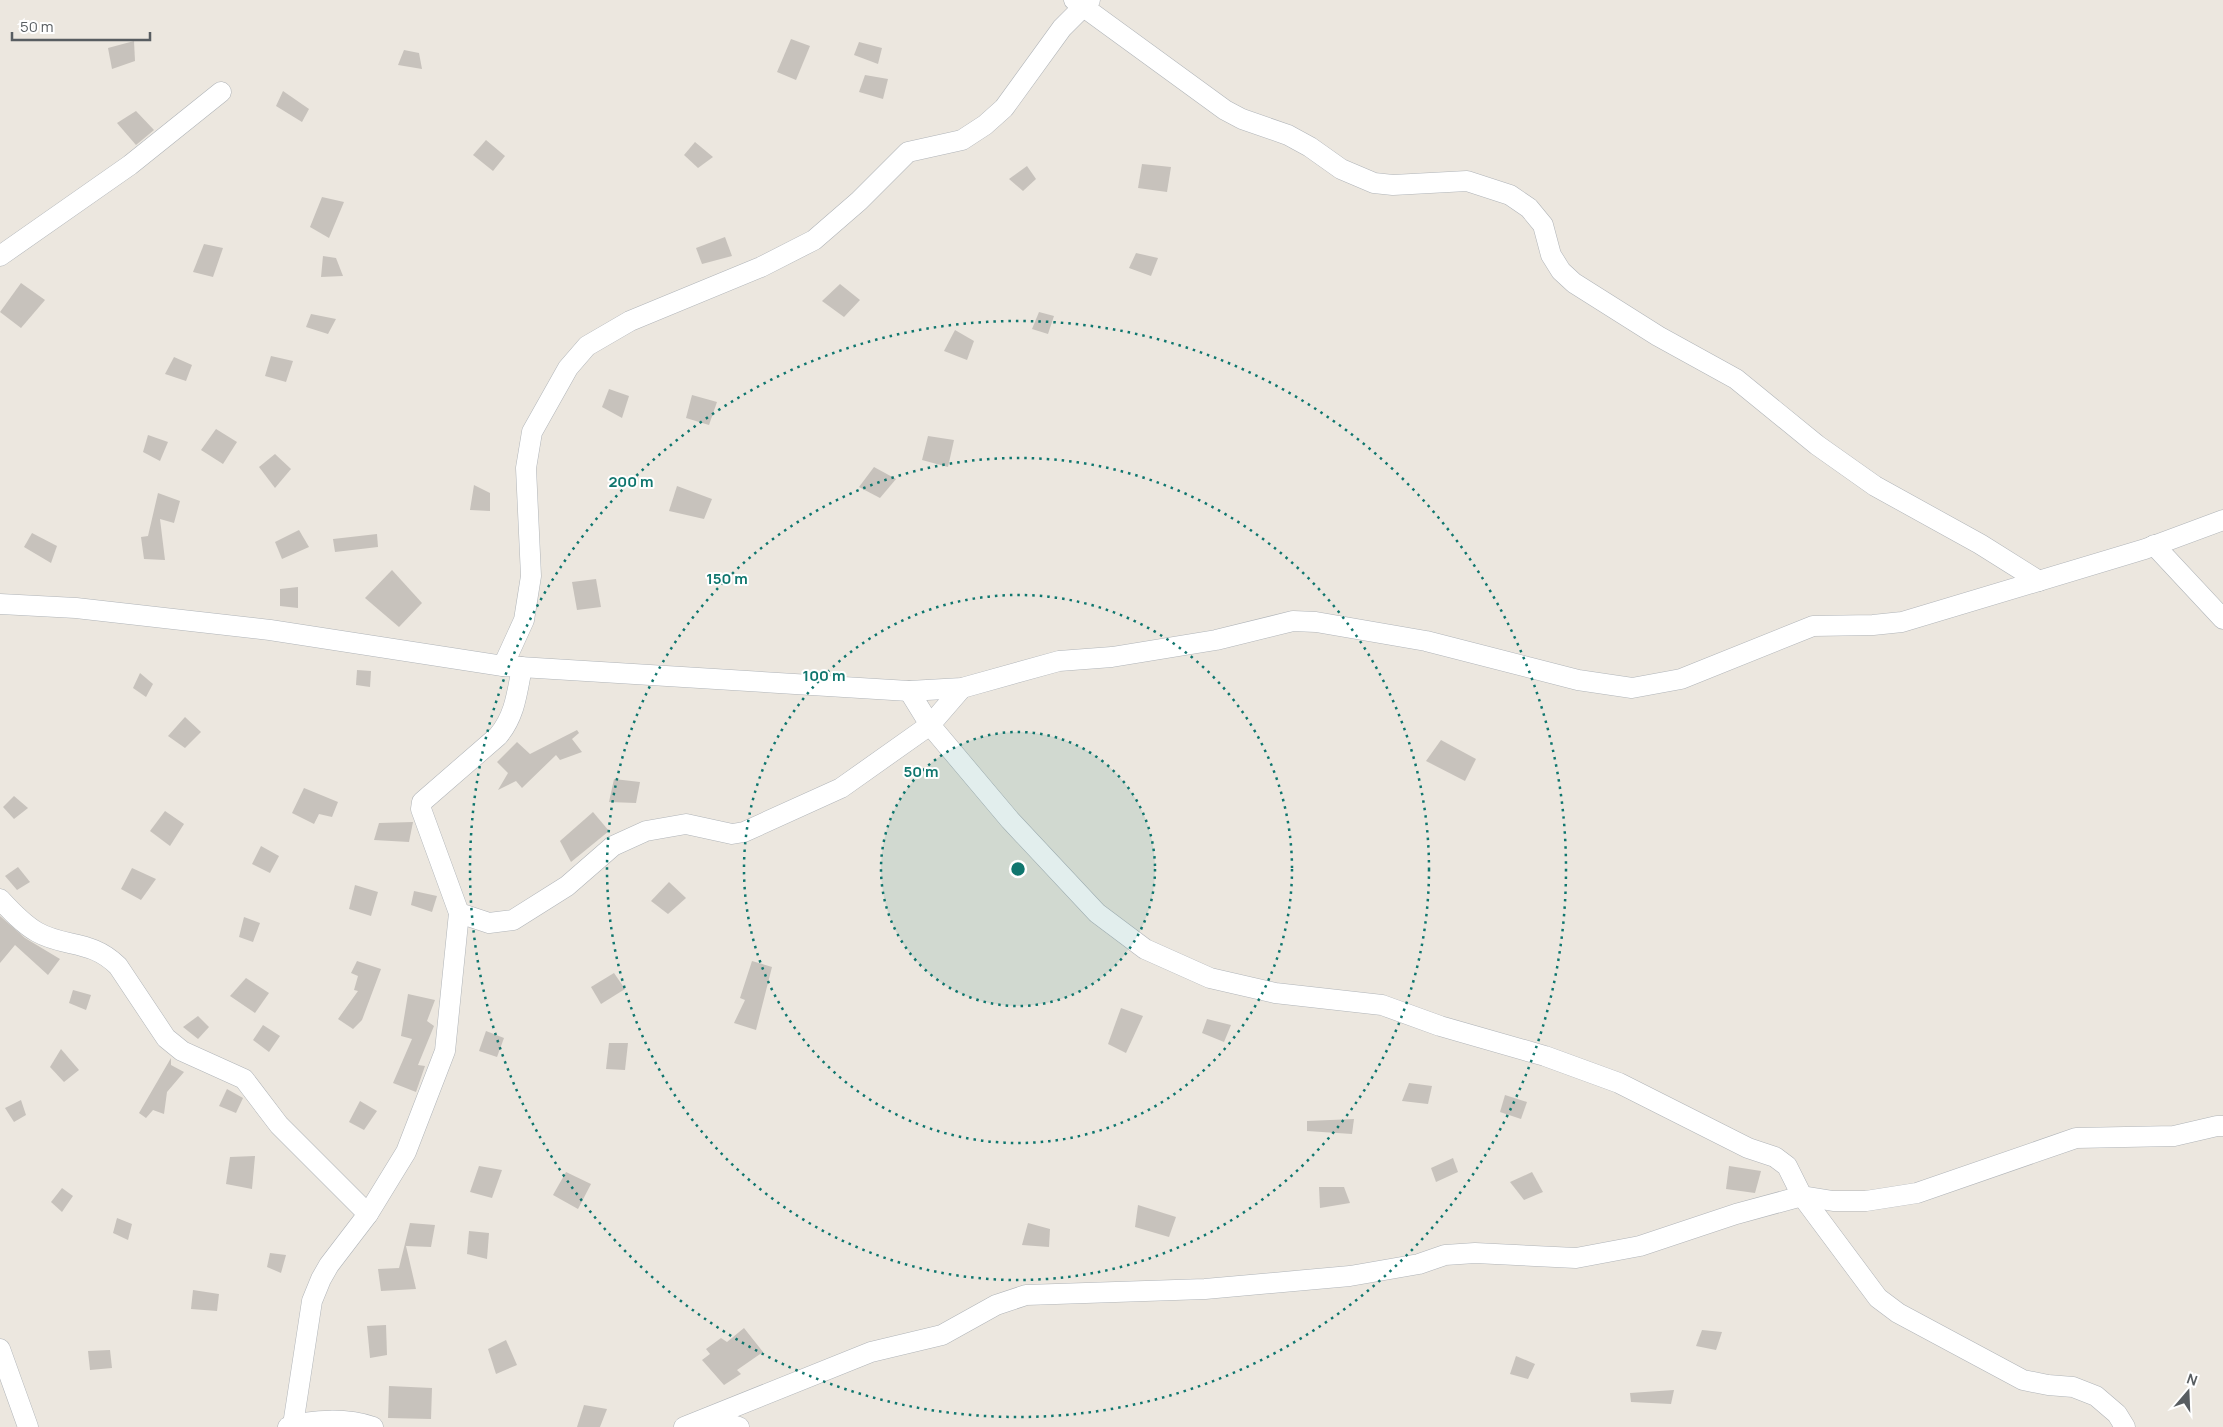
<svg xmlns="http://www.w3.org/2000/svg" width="2223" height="1427" viewBox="0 0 2223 1427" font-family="Manrope,sans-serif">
<rect width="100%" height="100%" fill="#ece7df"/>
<g fill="#c7c2bc">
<path d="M791,39L810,46L796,80L777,72Z"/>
<path d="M134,41L135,61L112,69L108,48Z"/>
<path d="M859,42L882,48L878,64L854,55Z"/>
<path d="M404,50L419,53L422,69L398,65Z"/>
<path d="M865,75L888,79L883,99L859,92Z"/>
<path d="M283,91L309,109L302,122L276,106Z"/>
<path d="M136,111L154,130L136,145L117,123Z"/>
<path d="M486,140L505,156L493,171L473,155Z"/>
<path d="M695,142L713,157L698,168L684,155Z"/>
<path d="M1142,164L1171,167L1167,192L1138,188Z"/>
<path d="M1027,166L1036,179L1023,191L1009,179Z"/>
<path d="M322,197L344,202L329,238L310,227Z"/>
<path d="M725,237L732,256L702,264L696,248Z"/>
<path d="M204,244L223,248L213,277L193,272Z"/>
<path d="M1136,253L1158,258L1151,276L1129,268Z"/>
<path d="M323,256L336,258L343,276L321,277Z"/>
<path d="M21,283L45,300L21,328L0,312Z"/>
<path d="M840,284L860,300L844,317L822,301Z"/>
<path d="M1039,312L1054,316L1048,334L1032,329Z"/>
<path d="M311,314L336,319L328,334L306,327Z"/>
<path d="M955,330L974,341L967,360L944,351Z"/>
<path d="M271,356L293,361L286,382L265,376Z"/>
<path d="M174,357L192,365L186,381L165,374Z"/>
<path d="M609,389L629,396L622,418L602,407Z"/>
<path d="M692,395L717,402L709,425L686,418Z"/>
<path d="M216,429L237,442L223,464L201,450Z"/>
<path d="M148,435L168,442L160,461L143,452Z"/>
<path d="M928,436L954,440L948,467L922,460Z"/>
<path d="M275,454L291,469L275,488L259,467Z"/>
<path d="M874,467L896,479L880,498L859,487Z"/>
<path d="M474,485L490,493V511L470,510Z"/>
<path d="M677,486L712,499L704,519L669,511Z"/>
<path d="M158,493L180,501L174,523L160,519L165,560L144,559L141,537L148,536Z"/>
<path d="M299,530L309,547L282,559L275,542Z"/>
<path d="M32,533L57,546L51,563L24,547Z"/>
<path d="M377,534L378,547L335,552L333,539Z"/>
<path d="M392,570L422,603L399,627L365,598Z"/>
<path d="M596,579L601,607L577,610L572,582Z"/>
<path d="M298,587V608L280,606V589Z"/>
<path d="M357,670L371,671L370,687L356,685Z"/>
<path d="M140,673L153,684L146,697L133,688Z"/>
<path d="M185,717L201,732L185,748L168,736Z"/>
<path d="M577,730L579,733L572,739L582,752L560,760L556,755L522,788L516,781L498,790L508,773L497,762L517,742L530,754Z"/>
<path d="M1441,740L1476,759L1465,781L1426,761Z"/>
<path d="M614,779L640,782L636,803L609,802Z"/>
<path d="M304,788L338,802L332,817L319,814L314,824L292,813Z"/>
<path d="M14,796L28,808L14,819L3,807Z"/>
<path d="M165,811L184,824L170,846L150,831Z"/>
<path d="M593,812L609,831L571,862L560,841Z"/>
<path d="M413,822L409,842L374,840L379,823Z"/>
<path d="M261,846L279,856L270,873L252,864Z"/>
<path d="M18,867L30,882L17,890L5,876Z"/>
<path d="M132,868L156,879L141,900L121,889Z"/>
<path d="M669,882L686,898L668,914L651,901Z"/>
<path d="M355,885L378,892L371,916L349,909Z"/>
<path d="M414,891L437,896L432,912L411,905Z"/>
<path d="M0,916L25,938L60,959L48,975L15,945L0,963Z"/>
<path d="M244,917L260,923L253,942L239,937Z"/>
<path d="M357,961L381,969L362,1020L353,1029L338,1019L358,991L354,990L358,976L351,973Z"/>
<path d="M752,961L772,967L756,1030L734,1023L745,1000L740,998Z"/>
<path d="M614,973L625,989L601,1004L591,987Z"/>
<path d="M246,978L269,993L255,1013L230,996Z"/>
<path d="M73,990L91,995L86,1010L69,1003Z"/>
<path d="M408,994L435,1000L427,1021L434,1026L418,1065L425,1066L416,1092L393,1083L412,1039L401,1036Z"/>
<path d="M1121,1008L1143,1016L1126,1053L1108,1044Z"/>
<path d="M198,1016L209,1027L198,1039L183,1027Z"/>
<path d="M1207,1019L1231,1025L1224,1042L1202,1033Z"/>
<path d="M263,1025L280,1036L269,1052L253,1040Z"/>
<path d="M486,1031L504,1038L497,1057L479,1051Z"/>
<path d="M609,1043H628L625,1070L606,1069Z"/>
<path d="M61,1049L79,1070L64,1082L50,1067Z"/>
<path d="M171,1058V1065L184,1072L167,1092L164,1114L153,1110L146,1118L139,1113Z"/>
<path d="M1409,1083L1432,1086L1428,1104L1402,1101Z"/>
<path d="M227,1089L243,1098L236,1113L219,1106Z"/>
<path d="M1505,1095L1527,1102L1521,1119L1500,1112Z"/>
<path d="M21,1100L26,1115L14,1122L5,1108Z"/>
<path d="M360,1101L377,1111L364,1130L349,1122Z"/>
<path d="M1354,1119L1352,1134L1307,1131V1121Z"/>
<path d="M255,1156L252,1189L226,1184L230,1157Z"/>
<path d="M1453,1158L1458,1172L1436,1182L1431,1168Z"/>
<path d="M479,1166L502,1170L492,1198L470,1192Z"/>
<path d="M1729,1166L1761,1171L1755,1193L1726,1189Z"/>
<path d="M566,1172L591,1184L578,1209L553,1195Z"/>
<path d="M1532,1172L1543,1192L1524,1200L1510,1182Z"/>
<path d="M1319,1187H1344L1350,1203L1320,1208Z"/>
<path d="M62,1188L73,1196L62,1212L51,1202Z"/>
<path d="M1138,1205L1176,1217L1169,1237L1135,1227Z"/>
<path d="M117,1218L132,1224L128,1240L113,1233Z"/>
<path d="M410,1223L435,1225L431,1247L406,1246L416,1289L381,1291L378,1269L399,1268Z"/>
<path d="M1028,1223L1050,1229L1049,1247L1022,1245Z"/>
<path d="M469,1231L489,1233L487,1259L467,1254Z"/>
<path d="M270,1253L286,1255L281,1273L267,1267Z"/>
<path d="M193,1290L219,1294L217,1311L191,1309Z"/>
<path d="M386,1325L387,1355L370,1358L367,1326Z"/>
<path d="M744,1328L763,1352L737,1370L741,1374L724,1385L702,1360L710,1354L706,1349L721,1338L727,1342Z"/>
<path d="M1702,1330L1722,1332L1716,1350L1696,1346Z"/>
<path d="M506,1340L517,1365L496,1374L488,1349Z"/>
<path d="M110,1350L112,1368L90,1370L88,1351Z"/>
<path d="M1516,1356L1535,1364L1528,1379L1510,1374Z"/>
<path d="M389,1386L432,1388L431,1419L388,1418Z"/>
<path d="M1674,1390L1671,1404L1631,1402L1630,1393Z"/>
<path d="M584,1405L607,1409L600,1427H577Z"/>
</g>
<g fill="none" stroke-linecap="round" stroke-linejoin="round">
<g stroke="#b0b4b8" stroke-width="21">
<g id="street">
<path d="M1074,0L1225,110L1242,119L1288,135L1310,147L1341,169L1374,183L1393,185L1467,181L1510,195L1529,208L1543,225L1551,255L1561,271L1574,283L1658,336L1736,379L1817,445L1875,486L1980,544L2039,581"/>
<path d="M0,256L130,165L221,92"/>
<path d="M2154,545L2223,619"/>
<path d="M0,604L76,608L270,630L503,666L909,691L962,688L1059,661L1112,657L1216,640L1293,621L1316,622L1426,641L1578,680L1632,688L1681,679L1813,626L1873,625L1902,622L2145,549L2223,520"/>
<path d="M503,666L524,620L531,576L526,468L532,432L568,368L587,346L630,321L761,267L814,240L859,201L908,152L962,140L985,125L1004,108L1062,28L1090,0"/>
<path d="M909,691L930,725L1010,820L1097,913L1145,949L1210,978L1275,993L1382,1005L1440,1026L1545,1056L1619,1083L1748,1148L1775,1157L1787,1166L1802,1196L1878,1298L1898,1313L2023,1380L2048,1385L2073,1387L2096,1396L2117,1414L2125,1427"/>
<path d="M0,899C11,911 23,924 37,932C65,948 91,939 118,966L166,1038L182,1051L244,1079L279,1125L368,1214"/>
<path d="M459,913L489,923L513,920L567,886L613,846L646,831L686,824L732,834L744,832L841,788L930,725L962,688"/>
<path d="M0,1349L28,1427"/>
<path d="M710,1418L739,1427"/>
<path d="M293,1425L312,1301L321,1279L329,1265L368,1214L406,1152L445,1051L459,913L421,809L422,802L498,736C515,716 517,693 522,667"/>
<path d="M288,1427C313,1419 348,1418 373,1427"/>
<path d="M684,1427L871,1352L942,1335L996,1305L1026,1295L1205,1289L1350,1276L1419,1264L1445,1255L1475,1253L1576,1258L1640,1246L1736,1214L1802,1196L1833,1201H1866L1917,1193L2076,1138L2174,1136L2217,1126H2223"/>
</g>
</g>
<use href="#street" stroke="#fff" stroke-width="20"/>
</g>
<circle cx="1018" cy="869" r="137" fill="#0f766e" fill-opacity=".12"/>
<g fill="none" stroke="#0f766e" stroke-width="2.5" stroke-dasharray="2.5 5">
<circle cx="1018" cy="869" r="137"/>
<circle cx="1018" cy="869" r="274"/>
<circle cx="1018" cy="869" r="411"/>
<circle cx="1018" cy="869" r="548"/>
</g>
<circle cx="1018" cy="869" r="8" fill="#0f766e" stroke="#fff" stroke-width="2.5"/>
<g font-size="15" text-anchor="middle" font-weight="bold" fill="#0f766e" stroke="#fff" stroke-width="4" stroke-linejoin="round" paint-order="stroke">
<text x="631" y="487">200 m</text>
<text x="727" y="584">150 m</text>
<text x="824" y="681">100 m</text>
<text x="921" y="777">50 m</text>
</g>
<g transform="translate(2188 1392) rotate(19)" stroke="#ffffff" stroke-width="4" paint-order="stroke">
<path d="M0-4L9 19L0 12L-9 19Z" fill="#585d61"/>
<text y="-8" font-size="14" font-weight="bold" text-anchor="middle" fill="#585d61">N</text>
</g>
<path d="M12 32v8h138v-8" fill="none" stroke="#585d61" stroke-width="2.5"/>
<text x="20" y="32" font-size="15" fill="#585d61" stroke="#ffffff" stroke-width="4" paint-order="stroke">50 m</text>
</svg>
